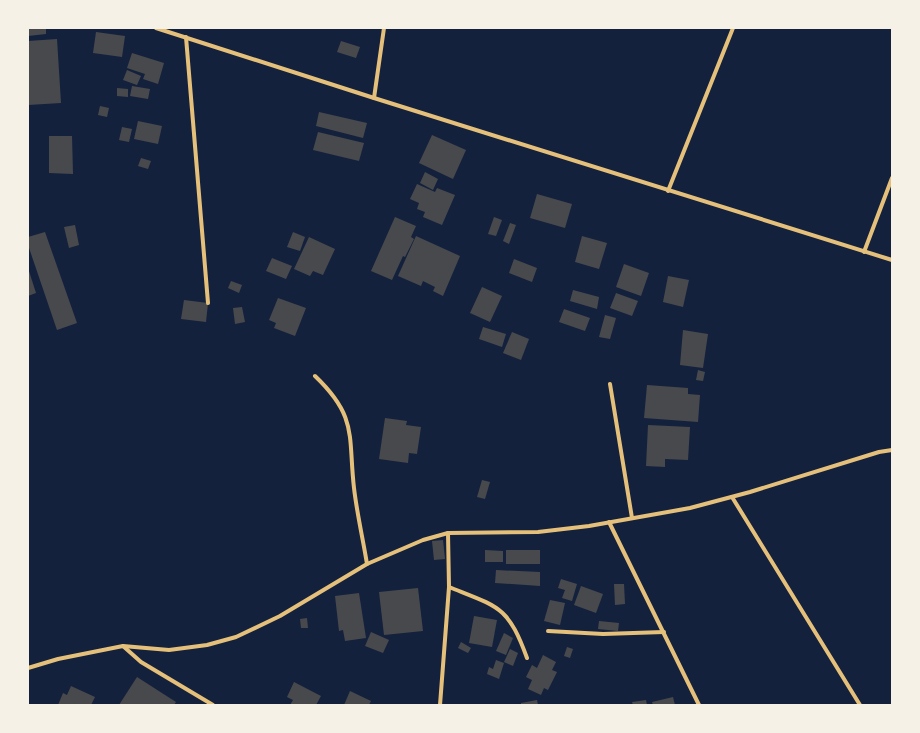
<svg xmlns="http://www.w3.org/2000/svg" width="920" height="733" viewBox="0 0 920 733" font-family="'Sofia Sans Condensed',sans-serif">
<rect width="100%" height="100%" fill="#14213d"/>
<g fill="#48494c">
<path d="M28,28H46V34L28,36Z"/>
<path d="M96,32L125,36L122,57L93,53Z"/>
<path d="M57,39L61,103L28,105V41Z"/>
<path d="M341,41L360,47L356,58L337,52Z"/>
<path d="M132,53L164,63L158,84L143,79L145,74L127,68Z"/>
<path d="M127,70L141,76L137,85L123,80Z"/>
<path d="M132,86L150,89L148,99L130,96Z"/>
<path d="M117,88L128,89V97L117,96Z"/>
<path d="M100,106L109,108L107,117L98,115Z"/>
<path d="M319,112L367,123L363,138L316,126Z"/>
<path d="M138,121L162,126L158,144L134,139Z"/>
<path d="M122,127L132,129L129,142L119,140Z"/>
<path d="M318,132L364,143L359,161L313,150Z"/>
<path d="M432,135L466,150L453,179L419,163Z"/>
<path d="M49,136H72L73,174L49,173Z"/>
<path d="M141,158L151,161L148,169L138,166Z"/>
<path d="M425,172L438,179L433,190L420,183Z"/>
<path d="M417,184L435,192L437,188L455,195L442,225L423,217L425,212L417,209L419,203L410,199Z"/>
<path d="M537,194L572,204L565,228L530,218Z"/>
<path d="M395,217L416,226L411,237L414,239L405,257L403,256L392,280L371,271Z"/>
<path d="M494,217L502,220L496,236L488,234Z"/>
<path d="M510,223L516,225L509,244L503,241Z"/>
<path d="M75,225L79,245L69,248L64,227Z"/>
<path d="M45,232L77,323L57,330L28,245V237Z"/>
<path d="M293,232L305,237L300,251L287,247Z"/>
<path d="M416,236L460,256L443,296L433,291L435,287L423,281L421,286L398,276Z"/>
<path d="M582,236L607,243L599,269L575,262Z"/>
<path d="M309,237L335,249L323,275L313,271L310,276L294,269Z"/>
<path d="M272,258L292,266L286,279L266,271Z"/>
<path d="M514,259L537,268L532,282L509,273Z"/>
<path d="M624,264L649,273L641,296L616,287Z"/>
<path d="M28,268L36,293L28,296Z"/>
<path d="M668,276L689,280L683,307L663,302Z"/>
<path d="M231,281L242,285L239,293L228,288Z"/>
<path d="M482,287L502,296L490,322L470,313Z"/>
<path d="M573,290L599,297L597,309L570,301Z"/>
<path d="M616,293L638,301L632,316L610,308Z"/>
<path d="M278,298L306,308L295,336L274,328L276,323L269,320Z"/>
<path d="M184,300L208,303L206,322L181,319Z"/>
<path d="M242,307L245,322L235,324L233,308Z"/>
<path d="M564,309L590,318L585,331L559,322Z"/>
<path d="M605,315L616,318L610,339L599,337Z"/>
<path d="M483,327L506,334L502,347L479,339Z"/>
<path d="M683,330L708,334L703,368L680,365Z"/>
<path d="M512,332L529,339L521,360L503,353Z"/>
<path d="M698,370L705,372L703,381L696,380Z"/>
<path d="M647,385L688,388V394L700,395L698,422L644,418Z"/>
<path d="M385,418L407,421L406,425L421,427L417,454L409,453L408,463L379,459Z"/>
<path d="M648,425L690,427L688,460L665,459V467L646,466Z"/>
<path d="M482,480L490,482L485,499L477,497Z"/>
<path d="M443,540L445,559L434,560L432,541Z"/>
<path d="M485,550L503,551V562H485Z"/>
<rect x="506" y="550" width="34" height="14"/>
<path d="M496,570L540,572V586L495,583Z"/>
<path d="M561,579L577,584L572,601L562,598L565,590L558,588Z"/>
<path d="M614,584H624L625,604L615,605Z"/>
<path d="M581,586L603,594L596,613L574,605Z"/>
<path d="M418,588L423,631L384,635L379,592Z"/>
<path d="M359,593L366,638L345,641L343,630L339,631L335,596Z"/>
<path d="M550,600L565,603L560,625L544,621Z"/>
<path d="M474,616L497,620L492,647L469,643Z"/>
<path d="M307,618L308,628H301L300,619Z"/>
<path d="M599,621L619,623L618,631L598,629Z"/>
<path d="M371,632L389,640L383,653L365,646Z"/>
<path d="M504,633L513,638L506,655L496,651Z"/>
<path d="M461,642L471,648L468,653L458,648Z"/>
<path d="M567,647L573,649L570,658L564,656Z"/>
<path d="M510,649L518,653L513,666L504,662Z"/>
<path d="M543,655L556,662L552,670L557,672L548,690L544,688L541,695L528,689L532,680L526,677L532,665L537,668Z"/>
<path d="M496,660L504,663L499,679L487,674L489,667L493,669Z"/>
<path d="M137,677L176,702L174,705H119Z"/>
<path d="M294,682L321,696L316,705H290L293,700L287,697Z"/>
<path d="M71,686L95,697L91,705H58L63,693L67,695Z"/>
<path d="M350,691L371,701L369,705H344Z"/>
<path d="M673,697L675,705H653L652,702Z"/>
<path d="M537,700L538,705H521V703Z"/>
<path d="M646,700L647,705H633L632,702Z"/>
</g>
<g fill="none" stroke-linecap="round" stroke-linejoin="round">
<g stroke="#e5c07b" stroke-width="4">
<path d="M156,28L374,98L892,260"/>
<path d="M186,37L208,303"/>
<path d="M374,98L384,28"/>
<path d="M668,191L733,28"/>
<path d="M864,252L892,178"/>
<path d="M315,376C358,417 348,436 354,488C357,514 363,539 367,564"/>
<path d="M610,384L632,518"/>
<path d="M732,497L860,705"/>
<path d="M609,522L699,705"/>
<path d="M449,587C499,607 508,606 527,658"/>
<path d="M548,631L603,634L664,632"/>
<path d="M123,646L141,662L213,705"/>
<path d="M28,668L58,659L123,646L169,650L207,645L236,637L280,616L367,564L423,540L448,533L538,532L589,526L690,508L750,492L879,452L892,450"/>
<path d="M440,705L449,587L448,533"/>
</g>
</g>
<rect width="920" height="733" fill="none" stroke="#f6f1e7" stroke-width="58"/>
</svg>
